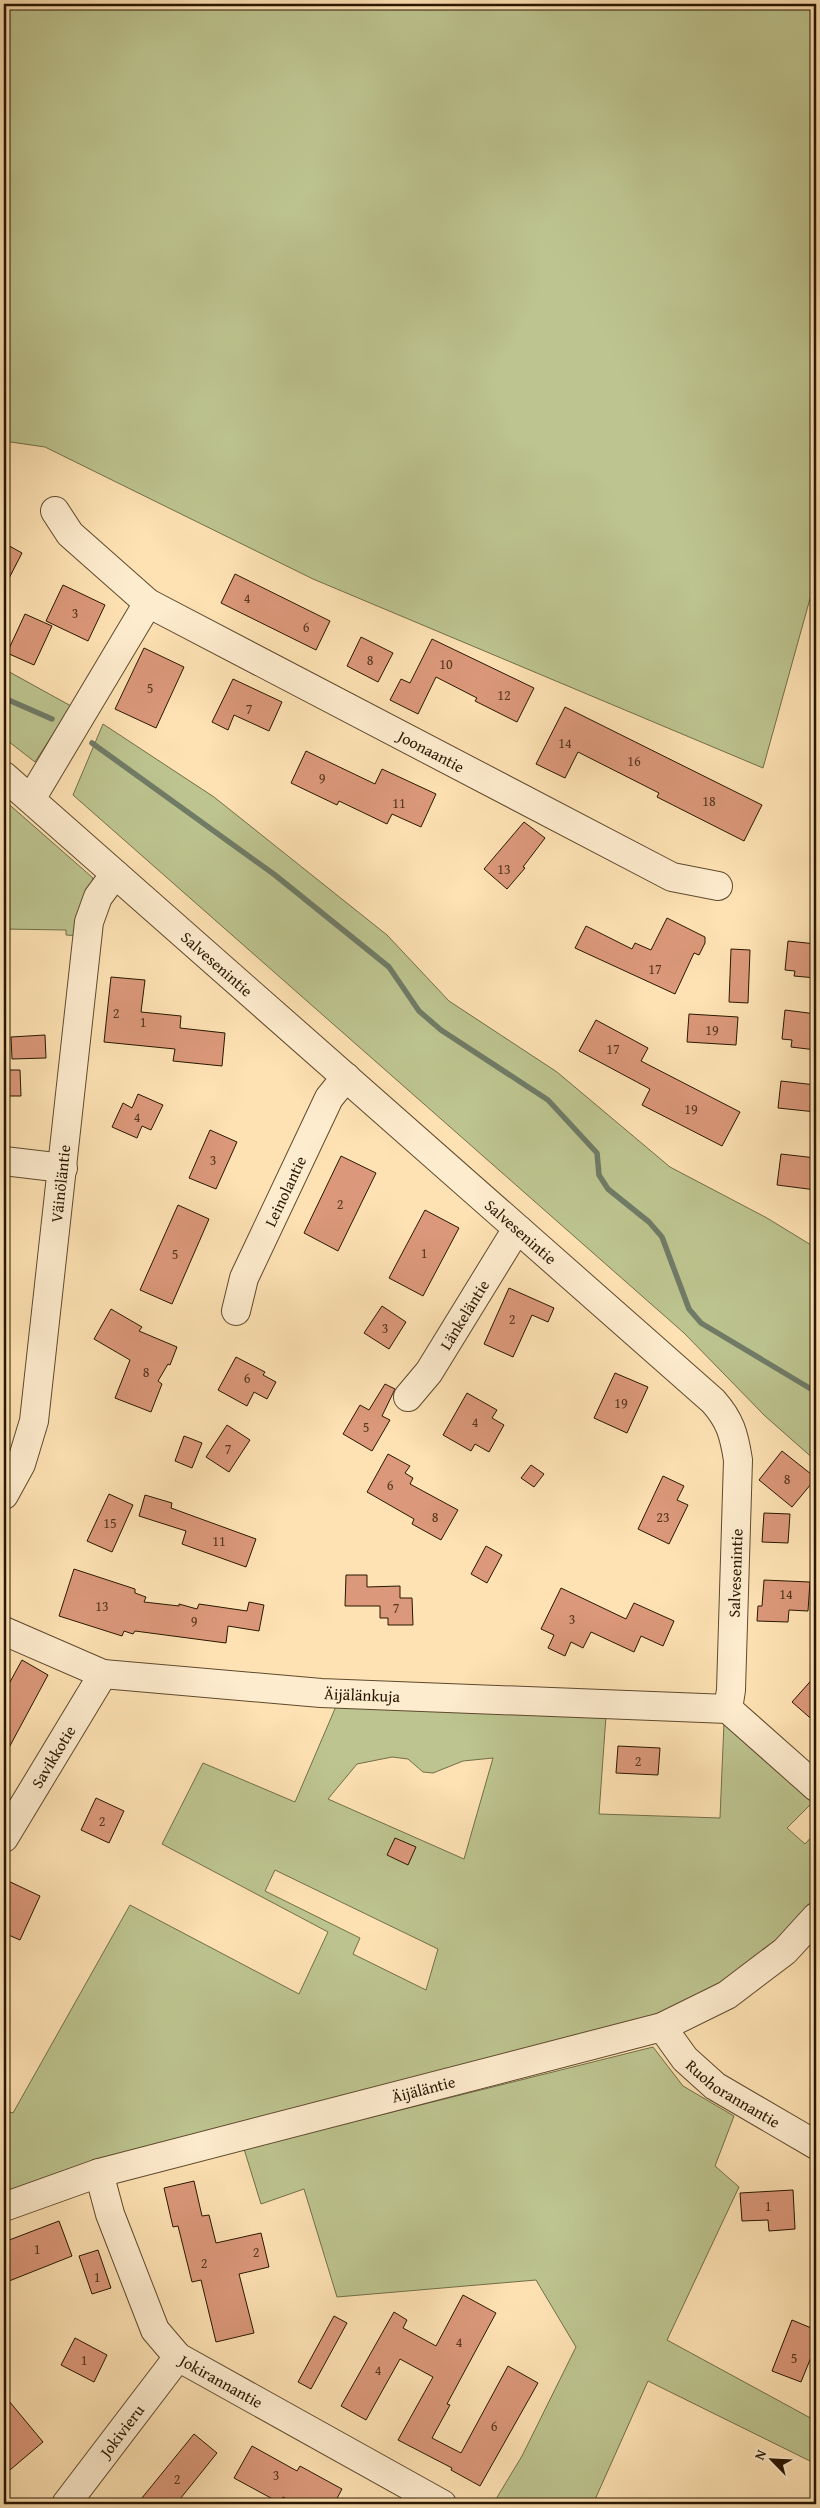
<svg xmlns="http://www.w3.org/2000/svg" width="820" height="2508" viewBox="0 0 820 2508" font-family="'Gentium Book Plus',serif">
<rect width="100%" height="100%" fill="#fee2b3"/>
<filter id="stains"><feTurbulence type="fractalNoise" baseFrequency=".004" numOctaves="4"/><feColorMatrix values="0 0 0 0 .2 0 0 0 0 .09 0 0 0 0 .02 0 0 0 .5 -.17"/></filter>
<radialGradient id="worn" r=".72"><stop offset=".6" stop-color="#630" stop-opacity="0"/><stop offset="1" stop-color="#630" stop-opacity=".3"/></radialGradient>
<g fill="#bdc48f" stroke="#726e48" fill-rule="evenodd">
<path d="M4,4H816V577L763,768L313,579L45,447L4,441Z"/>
<path d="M4,669L71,706L35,762L4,738Z"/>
<path d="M103,724L214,797L387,935L449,1001L557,1072L670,1167L767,1218L816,1248V1461L765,1416L684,1333L73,795Z"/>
<path d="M4,800L93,878L82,936L66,935V930L4,929Z"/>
<path d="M337,1704L606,1716L599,1814L720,1818L724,1722L733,1725L814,1801L787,1828L805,1844L816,1832V1904L771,1948L706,1993L647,2019L4,2195V2110L13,2113L130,1905L299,1994L328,1932L162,1844L203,1763L295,1802ZM392,1757L408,1759L423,1772L433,1773L463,1761L493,1758L464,1859L328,1799L357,1764ZM275,1870L438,1949L426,1990L353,1954L360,1938L265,1891Z"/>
<path d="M653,2047L683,2086L734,2116L715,2166L739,2187L667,2340L816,2421V2464L648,2381L593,2504H493L522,2456L576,2347L536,2280L337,2297L304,2189L261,2204L244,2149Z"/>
</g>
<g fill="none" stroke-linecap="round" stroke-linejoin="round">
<g stroke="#707b66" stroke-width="5.5">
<path d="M4,698L52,719"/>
<path d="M92,743L275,875L389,967L419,1011L441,1030L548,1100L597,1153L599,1175L608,1189L649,1222L662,1237L689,1309L701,1323L816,1392"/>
</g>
</g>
<g fill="#db987a" stroke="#281700">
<path d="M4,543L22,553L4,588Z"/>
<path d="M235,574L330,621L316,650L221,603Z"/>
<path d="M63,585L105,605L88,641L46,621Z"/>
<path d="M25,614L52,626L34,665L7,653Z"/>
<path d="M361,637L393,653L378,682L347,666Z"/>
<path d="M432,639L534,688L517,722L475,701L477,698L436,677L418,714L390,700L401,679L410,683Z"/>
<path d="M144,648L184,667L156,728L115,709Z"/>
<path d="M233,679L282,702L269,731L234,715L228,730L212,722Z"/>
<path d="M565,707L762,805L744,841L657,797L659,793L578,752L565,778L536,764Z"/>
<path d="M306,751L375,784L382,769L436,794L421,827L392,814L387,824L339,801L337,805L291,783Z"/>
<path d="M524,822L545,838L523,867L525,868L507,889L484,869Z"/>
<path d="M667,918L705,937V943L699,955L694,953L675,994L575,948L586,926L632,949L635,943L651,950Z"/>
<path d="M788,941L816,944V978L794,976L795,971L785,970Z"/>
<path d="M731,949L750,950L748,1003L729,1002Z"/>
<path d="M111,977L145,980L141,1012L181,1016L180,1028L225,1033L222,1066L173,1061L175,1049L104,1042Z"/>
<path d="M785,1010L816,1014V1050L791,1047L792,1040L782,1039Z"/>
<path d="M689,1014L738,1017L736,1045L687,1042Z"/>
<path d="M596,1020L648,1048L641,1061L740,1112L722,1146L642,1105L650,1089L579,1051Z"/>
<path d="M45,1035L46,1058L12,1059L11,1037Z"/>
<path d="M4,1070H20L21,1096H4Z"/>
<path d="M781,1081L816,1085V1112L778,1108Z"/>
<path d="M138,1094L163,1105L151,1130L142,1126L137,1138L112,1127L123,1103L132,1108Z"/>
<path d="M210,1130L237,1142L216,1189L189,1178Z"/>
<path d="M781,1154L816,1158V1190L777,1185Z"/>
<path d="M341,1156L376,1173L338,1251L304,1233Z"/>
<path d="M178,1205L209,1219L172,1304L140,1290Z"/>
<path d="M425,1210L459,1228L423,1296L389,1278Z"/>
<path d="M509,1288L554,1308L548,1322L532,1315L513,1357L484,1344Z"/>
<path d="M382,1306L406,1322L389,1349L364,1333Z"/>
<path d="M111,1309L142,1327L139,1331L177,1347L170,1365L168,1364L158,1381L162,1384L151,1412L115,1398L130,1360L94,1339Z"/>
<path d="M236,1357L265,1372L263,1375L276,1382L267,1399L254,1392L247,1406L218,1390Z"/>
<path d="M615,1373L648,1387L627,1433L594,1418Z"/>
<path d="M385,1384L395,1389L382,1416L390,1420L372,1451L343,1434L360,1405L369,1410Z"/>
<path d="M467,1393L497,1410L492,1418L504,1425L489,1452L475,1444L471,1451L443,1435Z"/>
<path d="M227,1425L250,1440L229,1472L206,1457Z"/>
<path d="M184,1436L202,1443L192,1468L175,1461Z"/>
<path d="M782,1451L816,1478L792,1507L759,1480Z"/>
<path d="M388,1454L410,1466L405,1473L413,1478L410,1484L458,1510L441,1540L412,1524L414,1519L367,1492Z"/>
<path d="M531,1465L544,1474L534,1487L521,1478Z"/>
<path d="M663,1476L684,1486L677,1500L688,1505L669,1544L638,1529Z"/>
<path d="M109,1494L133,1505L112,1552L87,1541Z"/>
<path d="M145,1495L172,1503L171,1508L256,1539L246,1567L182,1544L186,1531L139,1516Z"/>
<path d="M764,1513L790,1514L788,1543L762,1542Z"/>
<path d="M486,1546L502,1555L487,1583L471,1574Z"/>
<path d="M74,1569L135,1589V1593L146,1597L144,1602L179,1606V1604L197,1609L199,1604L247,1611L249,1602L264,1605L259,1631L228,1626L226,1643L135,1631L133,1634L124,1631L122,1636L59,1616Z"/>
<path d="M346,1575H367V1587L400,1586V1598H412L413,1625H388V1618H380V1606H345Z"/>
<path d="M764,1580L810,1582L808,1611L789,1610L788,1622L757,1621L758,1606H762Z"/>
<path d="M561,1588L626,1619L634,1603L674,1621L663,1646L641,1636L634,1652L591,1632L583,1648L571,1642L565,1656L548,1648L554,1635L541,1629Z"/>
<path d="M22,1660L48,1675L4,1757V1693Z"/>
<path d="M816,1675V1723L792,1702Z"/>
<path d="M618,1746L660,1748L658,1775L616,1773Z"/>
<path d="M96,1798L124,1811L109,1843L81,1830Z"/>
<path d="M395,1838L416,1847L408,1865L387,1855Z"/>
<path d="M4,1879L40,1896L20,1940L4,1933Z"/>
<path d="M194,2181L202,2216L209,2215L216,2243L261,2233L269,2267L239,2274L254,2333L216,2342L201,2280L192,2282L178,2226L173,2227L164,2188Z"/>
<path d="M793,2190L795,2229L769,2231L768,2220L742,2221L740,2193Z"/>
<path d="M59,2221L72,2256L4,2283V2242Z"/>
<path d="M98,2250L111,2288L92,2294L79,2256Z"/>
<path d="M463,2295L496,2313L447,2404L450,2405L432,2438L461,2453L508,2366L538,2383L480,2486L451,2470L452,2468L398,2440L433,2377L400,2359L366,2420L341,2406L394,2312L407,2320L403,2328L436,2346Z"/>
<path d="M334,2316L347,2323L311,2389L298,2382Z"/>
<path d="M792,2320L816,2330V2345L801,2382L772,2371Z"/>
<path d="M75,2338L107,2355L94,2382L61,2365Z"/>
<path d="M4,2395L43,2442L4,2475Z"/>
<path d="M194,2434L217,2453L176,2504H137Z"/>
<path d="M252,2446L297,2471L300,2466L342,2489L334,2504H296L283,2497L280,2503L234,2478Z"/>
</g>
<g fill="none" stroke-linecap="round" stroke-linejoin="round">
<g stroke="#5e4a2d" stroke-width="30">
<g id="minor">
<path d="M55,511L70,534L148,603"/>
<path id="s1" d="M4,776L713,1401C730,1420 734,1434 738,1460L731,1690L728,1709"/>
<path id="s2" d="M31,799L148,603L672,877L718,886"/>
<path d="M4,1161L63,1168"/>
<path id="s3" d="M236,1311L244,1278L329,1098L346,1077"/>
<path id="s4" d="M408,1397L429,1372L510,1240L519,1230"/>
<path id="s5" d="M4,1495L21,1464L34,1421L89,922L98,897L115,874"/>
<path id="s6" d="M4,1631L103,1674L321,1693L728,1709"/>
<path d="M728,1709L816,1787"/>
<path id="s7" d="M4,1838L103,1674"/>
<path id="s8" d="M662,2027L685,2059L715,2086L816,2145"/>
<path id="s9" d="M99,2173L110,2214L155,2330L178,2357L442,2504"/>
<path id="s10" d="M4,2207L99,2173L662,2027L727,1995L785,1951L816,1917"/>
<path id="s11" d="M66,2504L178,2357"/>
</g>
</g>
<use href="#minor" stroke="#feecce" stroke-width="28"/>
</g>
<g text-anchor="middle" stroke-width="4.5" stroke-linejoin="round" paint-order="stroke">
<g font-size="14" fill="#55371e">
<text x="247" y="603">4</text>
<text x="75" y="618">3</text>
<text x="306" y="632">6</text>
<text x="370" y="665">8</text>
<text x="446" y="669">10</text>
<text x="150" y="693">5</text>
<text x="504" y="700">12</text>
<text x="249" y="714">7</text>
<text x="565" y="748">14</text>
<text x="634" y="766">16</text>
<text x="322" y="783">9</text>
<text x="709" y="806">18</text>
<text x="399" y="808">11</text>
<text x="504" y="874">13</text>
<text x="655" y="974">17</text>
<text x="116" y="1018">2</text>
<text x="143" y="1027">1</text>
<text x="712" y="1035">19</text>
<text x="613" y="1054">17</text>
<text x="691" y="1114">19</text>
<text x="137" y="1122">4</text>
<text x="213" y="1165">3</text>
<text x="340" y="1209">2</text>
<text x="424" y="1258">1</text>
<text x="175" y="1259">5</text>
<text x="512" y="1324">2</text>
<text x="385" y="1333">3</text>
<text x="146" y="1377">8</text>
<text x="247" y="1383">6</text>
<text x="621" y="1408">19</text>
<text x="475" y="1427">4</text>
<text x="366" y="1432">5</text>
<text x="228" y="1454">7</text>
<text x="787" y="1484">8</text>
<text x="390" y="1490">6</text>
<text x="435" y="1522">8</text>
<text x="663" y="1522">23</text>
<text x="110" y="1528">15</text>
<text x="219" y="1546">11</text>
<text x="786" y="1599">14</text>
<text x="102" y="1611">13</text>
<text x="396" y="1613">7</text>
<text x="572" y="1624">3</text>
<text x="194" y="1626">9</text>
<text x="638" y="1766">2</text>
<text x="102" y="1826">2</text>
<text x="768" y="2211">1</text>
<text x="37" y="2254">1</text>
<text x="256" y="2257">2</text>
<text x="204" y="2268">2</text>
<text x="97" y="2282">1</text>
<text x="459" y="2347">4</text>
<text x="794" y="2363">5</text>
<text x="84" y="2365">1</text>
<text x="378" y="2375">4</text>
<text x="494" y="2431">6</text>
<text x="276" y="2480">3</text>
<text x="177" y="2484">2</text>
</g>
<g font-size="16" fill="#281700" stroke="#feecce">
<text dy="6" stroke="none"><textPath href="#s2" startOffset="548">Joonaantie</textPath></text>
<text dy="6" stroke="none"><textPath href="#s1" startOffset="284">Salvesenintie</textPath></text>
<text dy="6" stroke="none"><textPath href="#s5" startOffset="319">Väinöläntie</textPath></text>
<text dy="6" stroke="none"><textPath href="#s3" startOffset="130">Leinolantie</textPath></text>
<text dy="6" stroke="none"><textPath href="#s1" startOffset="689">Salvesenintie</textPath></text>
<text dy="6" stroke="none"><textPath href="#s4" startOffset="100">Länkeläntie</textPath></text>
<text transform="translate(735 1573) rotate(-88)" y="6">Salvesenintie</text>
<text dy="6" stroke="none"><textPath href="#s6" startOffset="368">Äijälänkuja</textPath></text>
<text dy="6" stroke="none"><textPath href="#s7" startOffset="95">Savikkotie</textPath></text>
<text dy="6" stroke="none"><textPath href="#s10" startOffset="436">Äijäläntie</textPath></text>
<text dy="6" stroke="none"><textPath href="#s8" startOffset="99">Ruohorannantie</textPath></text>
<text dy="6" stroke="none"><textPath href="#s9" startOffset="252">Jokirannantie</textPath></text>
<text dy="6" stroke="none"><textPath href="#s11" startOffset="92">Jokivieru</textPath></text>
</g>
</g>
<rect width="820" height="2508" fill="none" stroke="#fee2b3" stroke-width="20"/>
<rect x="5" y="5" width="810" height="2498" fill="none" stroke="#281700" stroke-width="2.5"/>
<rect x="10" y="10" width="800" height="2488" fill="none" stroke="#281700"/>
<g transform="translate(772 2460) rotate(294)" stroke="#feecce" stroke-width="4" paint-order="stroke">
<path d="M0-4L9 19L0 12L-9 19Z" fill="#281700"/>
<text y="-8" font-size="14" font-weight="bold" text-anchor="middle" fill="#281700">N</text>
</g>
<rect width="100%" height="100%" filter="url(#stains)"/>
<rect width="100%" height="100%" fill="url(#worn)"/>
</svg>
